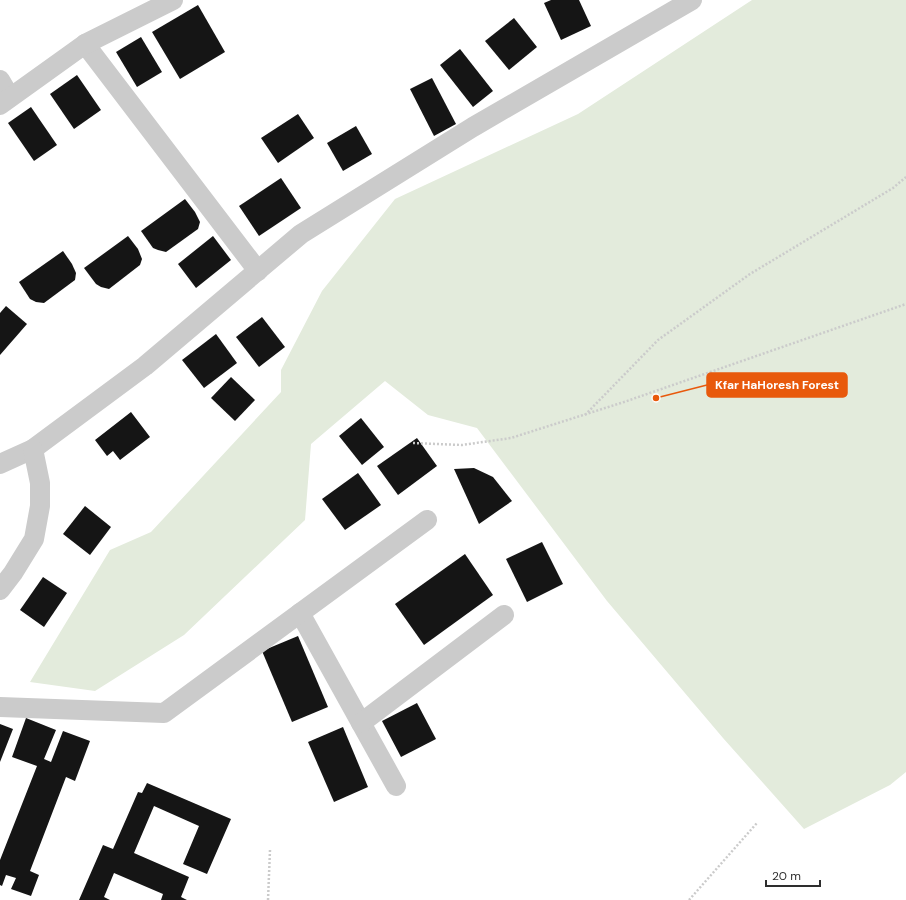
<svg xmlns="http://www.w3.org/2000/svg" width="906" height="900" viewBox="0 0 906 900" font-family="'DM Sans',sans-serif">
<rect width="100%" height="100%" fill="#fff"/>
<path fill="#e3ebdc" d="M752,0H906V772L890,785L804,829L723,738L607,601L477,428L428,415L385,381L311,444L305,520L184,635L95,691L30,682L110,550L151,532L281,392V370L322,291L395,199L578,114Z"/>
<g fill="#151515">
<path d="M551,0H579L591,26L561,40L544,3Z"/>
<path d="M198,5L225,52L180,79L152,32Z"/>
<path d="M514,18L537,47L509,70L485,41Z"/>
<path d="M141,37L162,72L137,87L116,52Z"/>
<path d="M460,49L493,91L473,107L440,65Z"/>
<path d="M77,75L101,110L74,129L50,94Z"/>
<path d="M432,78L456,124L434,136L410,89Z"/>
<path d="M31,107L57,145L34,161L8,123Z"/>
<path d="M298,114L314,138L278,163L261,138Z"/>
<path d="M356,126L372,154L343,171L327,143Z"/>
<path d="M281,178L301,208L259,236L239,206Z"/>
<path d="M185,199L195,212L200,222L198,229L166,252L158,250L153,248L141,231Z"/>
<path d="M128,236L138,249L142,259L140,265L109,289L101,287L96,284L84,268Z"/>
<path d="M213,236L231,260L196,288L178,264Z"/>
<path d="M63,251L72,264L76,273L75,280L44,303L36,302L30,299L19,282Z"/>
<path d="M6,306L27,324L0,355V313Z"/>
<path d="M262,317L285,347L259,367L236,337Z"/>
<path d="M216,334L237,363L204,388L182,360Z"/>
<path d="M231,377L255,400L235,421L211,398Z"/>
<path d="M131,412L150,437L120,460L113,451L107,456L95,440Z"/>
<path d="M361,418L384,447L362,465L339,436Z"/>
<path d="M417,438L437,466L398,495L377,466Z"/>
<path d="M474,468L493,477L512,501L479,524L454,469Z"/>
<path d="M358,473L381,505L345,530L322,499Z"/>
<path d="M85,506L111,527L90,555L63,534Z"/>
<path d="M542,542L563,584L527,602L506,559Z"/>
<path d="M465,554L493,595L424,645L395,604Z"/>
<path d="M43,577L67,593L44,627L20,610Z"/>
<path d="M298,636L328,707L292,722L262,651Z"/>
<path d="M417,703L436,739L401,757L382,721Z"/>
<path d="M26,718L56,730L44,759L51,762L63,731L90,741L75,781L66,777L30,871L39,875L31,896L11,889L16,878L6,875L2,886L0,885V860L37,766L12,757Z"/>
<path d="M0,724L13,729L0,762Z"/>
<path d="M343,727L368,787L334,802L308,742Z"/>
<path d="M147,783L231,819L207,874L183,864L199,826L154,806L134,853L189,877L181,897L187,900H161L163,894L114,873L104,897L110,900H79L103,845L113,849L138,792L142,793Z"/>
</g>
<g fill="none" stroke-linecap="round" stroke-linejoin="round">
<g stroke="#cbcbcb" stroke-width="2.5" stroke-dasharray="2 2" stroke-linecap="butt">
<path d="M585,415L658,340L750,274L893,188L906,177"/>
<path d="M413,443L462,445L511,438L624,402L906,304"/>
<path d="M268,900L270,850"/>
<path d="M689,900L757,823"/>
</g>
<g stroke="#cbcbcb" stroke-width="20">
<path d="M85,44L258,271"/>
<path d="M0,80L10,97"/>
<path d="M0,105L85,44L173,0"/>
<path d="M0,464L33,449L145,366L301,234L473,127L692,0"/>
<path d="M0,590L13,573L34,539L40,506V483L33,449"/>
<path d="M300,613L396,786"/>
<path d="M0,707L164,713L427,520"/>
<path d="M361,723L504,615"/>
</g>
</g>
<path fill="none" stroke="#e8590c" stroke-width="1.5" d="M656 398L707 385"/>
<circle fill="#e8590c" stroke="#fff" stroke-width="1.5" cx="656" cy="398" r="4"/>
<rect fill="#e8590c" stroke="#e8590c" stroke-width="1.5" x="707" y="373" width="140" height="24" rx="4"/>
<g font-size="12" text-anchor="middle" font-weight="bold" fill="#fff">
<text x="777" y="389">Kfar HaHoresh Forest</text>
</g>
<path d="M766 880v6h54v-6" fill="none" stroke="#2e2e2e" stroke-width="2"/>
<text x="772" y="880" font-size="12" fill="#2e2e2e" stroke="#ffffff" stroke-width="3" paint-order="stroke">20 m</text>
</svg>
